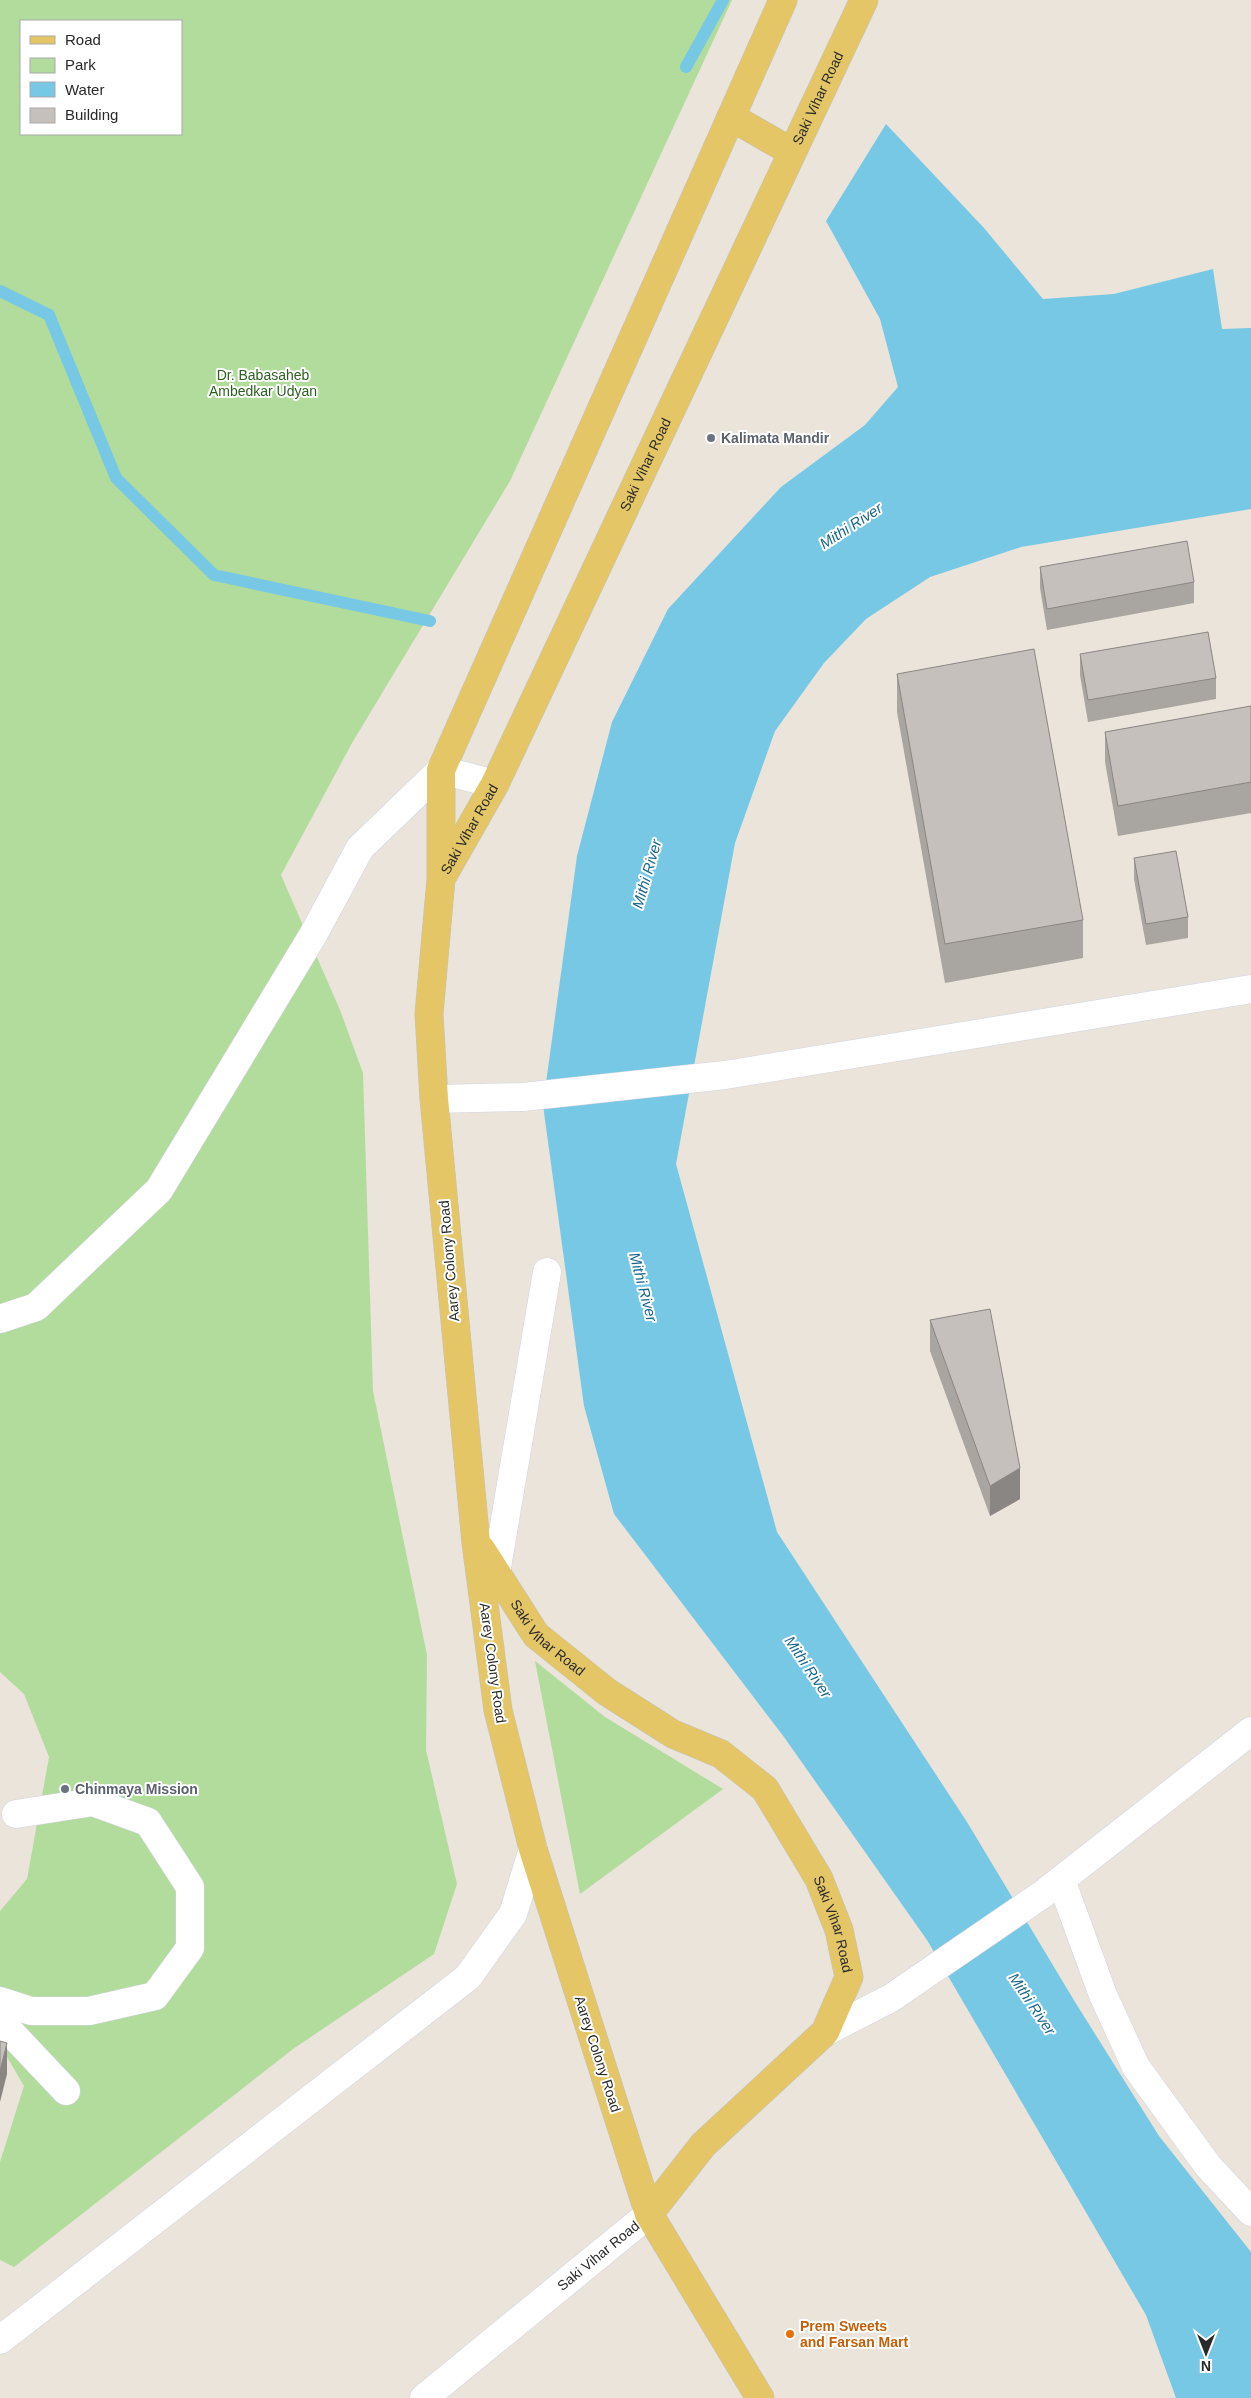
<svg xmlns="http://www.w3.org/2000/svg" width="1251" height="2398" viewBox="0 0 1251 2398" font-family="Helvetica,sans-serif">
<rect width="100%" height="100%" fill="#eae4db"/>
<g fill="#b2dc9c" fill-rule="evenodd">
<path d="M0,0H732L510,481L352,743L281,875L340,1010L363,1073L373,1391L427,1655L426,1750L457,1884L434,1954L293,2049L14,2267L0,2260V2162L24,2086L0,2045V1911L27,1879L49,1757L24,1694L0,1672ZM21,21H181V134H21Z"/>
<path d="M535,1661L605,1717L723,1789L580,1894Z"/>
</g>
<path fill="#76c8e4" d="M886,124L984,228L1043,299L1114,294L1213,269L1222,329L1251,328V509L1021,547L930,577L866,619L824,663L775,731L735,843L676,1164L777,1532L967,1822L1075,2002L1159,2136L1251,2252V2398H1176L1146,2315L927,1940L784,1737L614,1514L584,1406L543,1105L577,856L612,722L668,609L781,487L865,425L898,387L880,319L826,221Z"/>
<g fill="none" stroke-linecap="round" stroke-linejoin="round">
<g stroke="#76c8e4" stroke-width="12">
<path d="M686,67L723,0"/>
<path d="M0,291L49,315L116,478L214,575L430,621"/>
</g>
<g stroke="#d1d4e0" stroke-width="29">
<g id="minor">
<path d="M434,1099L523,1097L725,1075L1251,989"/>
<path d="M0,1319L36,1307L159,1190L313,935L360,848L441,770L495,784"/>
<path d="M496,1573L547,1272"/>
<path d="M1061,1880L1103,1995L1136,2067L1208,2166L1251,2212"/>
<path d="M0,2001L31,2011H89L155,1996L190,1948V1887L148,1822L93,1802L16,1814"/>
<path d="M0,2021L66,2091"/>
<path d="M825,2032L891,1998L1043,1894L1251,1731"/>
<path d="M0,2340L468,1977L513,1914L533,1849"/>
<path id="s1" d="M424,2398L649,2214"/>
</g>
</g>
<g stroke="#c3c3c3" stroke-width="29">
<g id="major">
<path d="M731,117L792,152"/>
<path id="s2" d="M442,877L495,784L864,0"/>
<path id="s3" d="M481,1549L536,1635L607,1692L673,1734L721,1754L765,1789L819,1879L839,1930L849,1977L825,2032L703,2145L649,2214"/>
<path d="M760,2398L649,2214L533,1849L498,1710L476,1543L434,1099L429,1014L441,879V770L783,0"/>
</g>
</g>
<use href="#minor" stroke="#fff" stroke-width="28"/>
<use href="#major" stroke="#e4c666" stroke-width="28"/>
</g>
<g fill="#a9a5a1">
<path d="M1040,567L1194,582V603L1047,630L1040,588Z"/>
<path d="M1080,654L1216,678V699L1088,722L1080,675Z"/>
<path d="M897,674L1083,920V958L945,983L897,712Z"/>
<path d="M1251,706V813L1118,836L1105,762V732Z"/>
<path d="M1134,858L1188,917V938L1146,945L1134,879Z"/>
<path d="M930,1320L1020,1499L990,1516L930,1351Z"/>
</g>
<g fill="#8a8683">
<path d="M1020,1468V1499L990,1516V1486Z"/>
<path d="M7,2043V2074L0,2102V2071Z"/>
</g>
<g fill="#c5c0bb" stroke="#8a8683">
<path d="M1187,541L1194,582L1047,609L1040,567Z"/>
<path d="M1208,632L1216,678L1088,700L1080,654Z"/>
<path d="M1034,649L1083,920L945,944L897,674Z"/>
<path d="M1251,706V782L1118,806L1105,732Z"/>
<path d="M1176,851L1188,917L1146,924L1134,858Z"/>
<path d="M990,1309L1020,1468L990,1486L930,1320Z"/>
<path d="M0,2041L7,2043L0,2071Z"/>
</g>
<g fill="#6b7280" stroke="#fff" stroke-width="2">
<circle cx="711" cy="438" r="5"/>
<circle cx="65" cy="1789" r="5"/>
</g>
<circle fill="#e8710a" stroke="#fff" stroke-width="2" cx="790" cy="2334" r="5"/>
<g text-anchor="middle" stroke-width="4" stroke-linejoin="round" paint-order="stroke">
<g font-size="14" fill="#292929" stroke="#fff">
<text dy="5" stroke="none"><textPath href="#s2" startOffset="865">Saki Vihar Road</textPath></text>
<text dy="5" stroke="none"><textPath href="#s2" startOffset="460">Saki Vihar Road</textPath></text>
<text dy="5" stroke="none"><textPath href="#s2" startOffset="55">Saki Vihar Road</textPath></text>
<text transform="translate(449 1261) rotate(-95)" y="5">Aarey Colony Road</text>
<text dy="5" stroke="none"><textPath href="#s3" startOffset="112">Saki Vihar Road</textPath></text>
<text transform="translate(493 1663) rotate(82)" y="5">Aarey Colony Road</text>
<text dy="5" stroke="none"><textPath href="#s3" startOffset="532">Saki Vihar Road</textPath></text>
<text transform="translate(598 2054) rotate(72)" y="5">Aarey Colony Road</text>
<text dy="5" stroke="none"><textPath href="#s1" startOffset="225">Saki Vihar Road</textPath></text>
</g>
<g font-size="14" fill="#2d5f1f" stroke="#fff">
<text x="263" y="380">Dr. Babasaheb<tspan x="263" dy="16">Ambedkar Udyan</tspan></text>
</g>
<g font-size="14" font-weight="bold" fill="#5b616d" stroke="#fff" text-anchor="start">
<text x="721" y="443">Kalimata Mandir</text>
<text x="75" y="1794">Chinmaya Mission</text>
</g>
<g font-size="14" font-weight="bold" fill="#c56008" stroke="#fff" text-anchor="start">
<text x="800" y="2331">Prem Sweets<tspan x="800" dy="16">and Farsan Mart</tspan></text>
</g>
<g font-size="15" font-style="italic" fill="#18668d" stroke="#fff">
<text transform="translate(851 526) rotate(-33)" y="5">Mithi River</text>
<text transform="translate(647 874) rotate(-74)" y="5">Mithi River</text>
<text transform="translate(643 1287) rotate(75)" y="5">Mithi River</text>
<text transform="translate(808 1667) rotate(56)" y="5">Mithi River</text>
<text transform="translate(1032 2004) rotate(56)" y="5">Mithi River</text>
</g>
</g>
<rect x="20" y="20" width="162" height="115" fill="#ffffff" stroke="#a9a9a9"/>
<rect x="30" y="36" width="25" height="8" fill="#e4c666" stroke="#a9a9a9"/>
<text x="65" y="45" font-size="15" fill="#292929">Road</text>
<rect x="30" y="58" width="25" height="15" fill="#b2dc9c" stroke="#a9a9a9"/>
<text x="65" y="70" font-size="15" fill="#292929">Park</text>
<rect x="30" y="82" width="25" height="15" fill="#76c8e4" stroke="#a9a9a9"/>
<text x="65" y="95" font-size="15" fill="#292929">Water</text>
<rect x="30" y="108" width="25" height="15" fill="#c5c0bb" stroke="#a9a9a9"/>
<text x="65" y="120" font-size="15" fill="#292929">Building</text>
<g transform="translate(1206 2353) rotate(180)" stroke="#ffffff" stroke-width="4" paint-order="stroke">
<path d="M0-4L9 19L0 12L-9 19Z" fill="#292929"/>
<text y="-8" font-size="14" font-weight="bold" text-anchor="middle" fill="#292929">N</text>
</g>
</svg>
